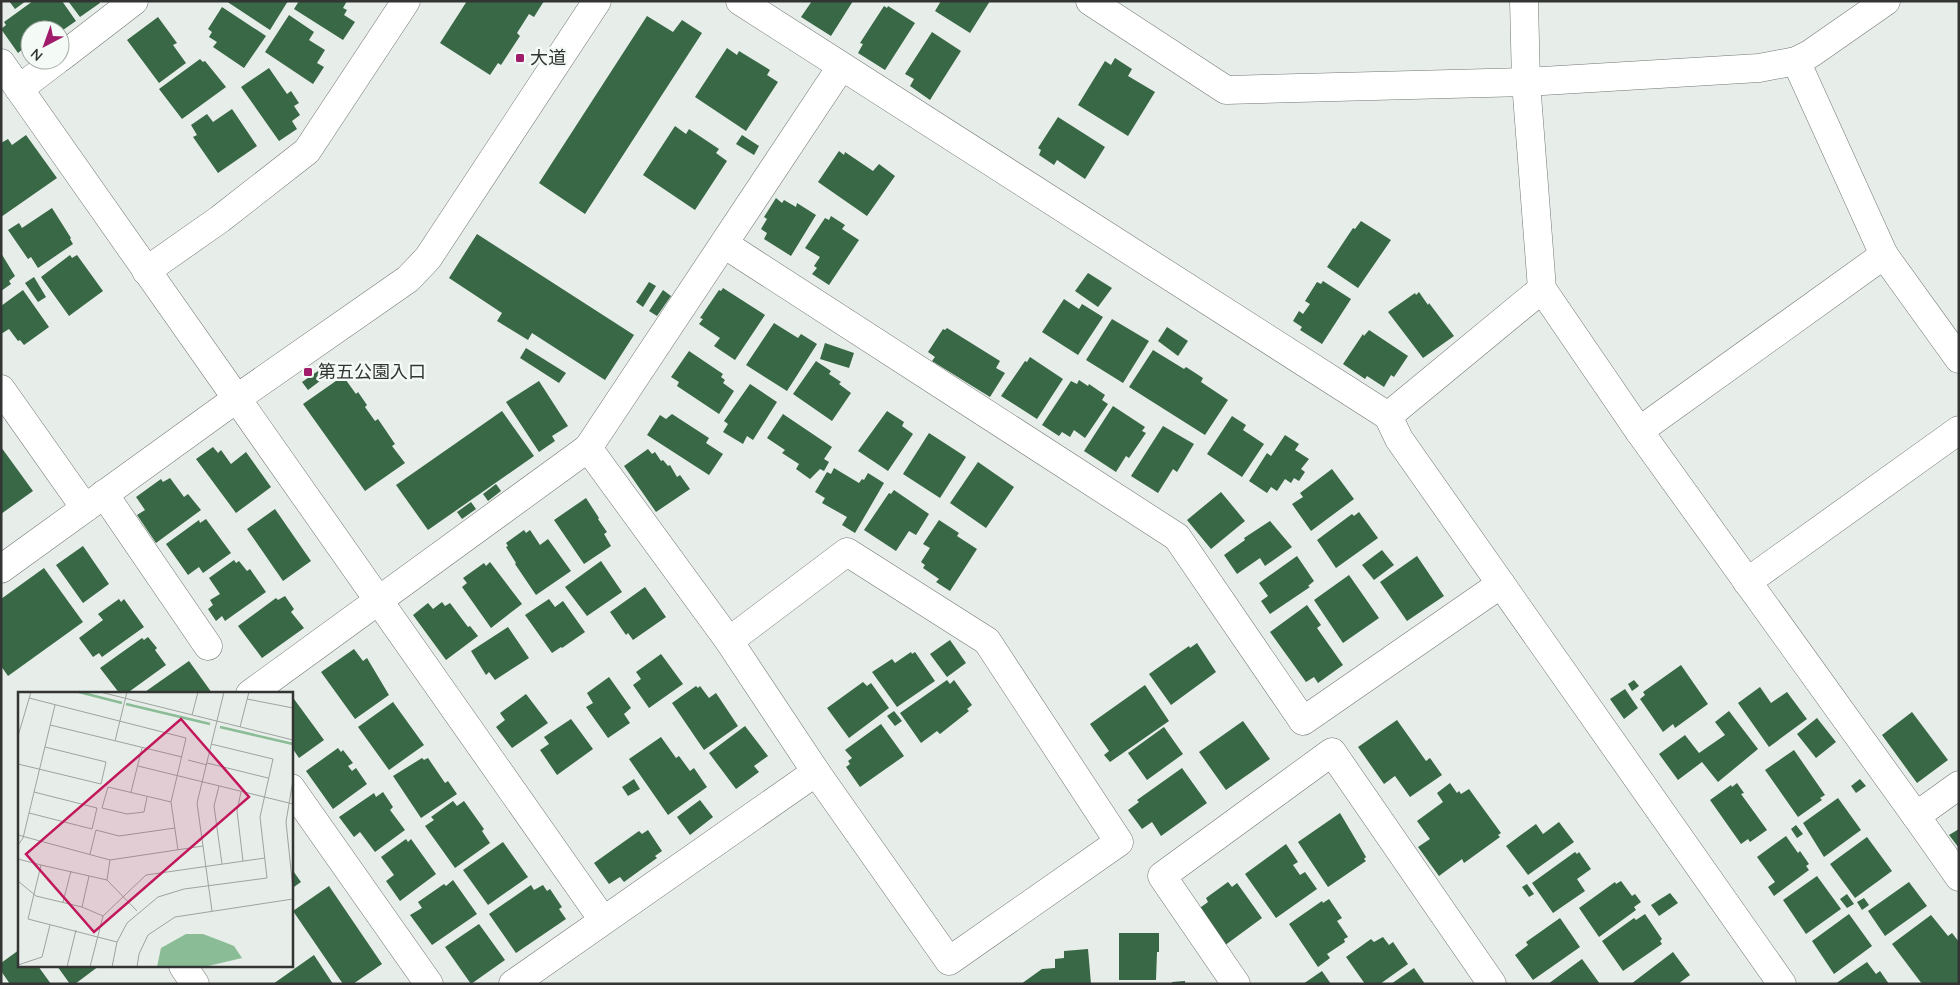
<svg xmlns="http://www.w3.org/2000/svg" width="1960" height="985" viewBox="0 0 1960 985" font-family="Quicksand,'Noto Sans JP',sans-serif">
<rect width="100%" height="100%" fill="#e7ede8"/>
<g fill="#386846">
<path d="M9,1H26L15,9Z"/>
<path d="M33,1H62L76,21L60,32V30H30V55L24,48L18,53L1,29L6,25L4,22Z"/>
<path d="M68,1H99L100,3L80,17Z"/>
<path d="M226,1H288L270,30Z"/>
<path d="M299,1H347L343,8L347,10L344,15L355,22L343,40L294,9Z"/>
<path d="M467,1H544L534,17L529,14L517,33L520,36L501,65L498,63L490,75L440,43Z"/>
<path d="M812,1H853L831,36L801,17Z"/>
<path d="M941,1H990L970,33L935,11Z"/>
<path d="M884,6L887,8L888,6L915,23L885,70L858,53L863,44L860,43Z"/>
<path d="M222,7L266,36L244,68L213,47L217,42L209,37L212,32L208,29Z"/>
<path d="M289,15L314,32L309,40L325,50L317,63L324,67L313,84L265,52Z"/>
<path d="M647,16L673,32L682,20L702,33L585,214L539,183Z"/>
<path d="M158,17L177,43L173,45L186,63L159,83L127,40Z"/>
<path d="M932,32L961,51L930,100L910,86L914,79L905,74Z"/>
<path d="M727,48L737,55L739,51L770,70L767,75L778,82L746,131L695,97Z"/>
<path d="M1115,58L1132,69L1128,76L1155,92L1128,136L1078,105L1105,61L1111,65Z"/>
<path d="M200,59L203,62L205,61L226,87L182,119L159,89Z"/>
<path d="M269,68L287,94L291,91L299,103L294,106L300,115L292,121L297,129L279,141L241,87Z"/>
<path d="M232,109L257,146L218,173L193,137L197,135L191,125L207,114L213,122Z"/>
<path d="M1058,117L1105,147L1085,179L1057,160L1054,165L1039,155L1041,150L1038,148Z"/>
<path d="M675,126L686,134L689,129L719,149L716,153L727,161L695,210L643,175Z"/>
<path d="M26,135L57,178L1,217V143L8,139L12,145Z"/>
<path d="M742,135L759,146L754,155L736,144Z"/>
<path d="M839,151L844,155L845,152L873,171L879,164L895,176L867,216L818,182Z"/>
<path d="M776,198L782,203L784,200L796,207L797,203L816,215L791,256L764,239L767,233L761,229L767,219L764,217Z"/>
<path d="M52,208L71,238L70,239L73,244L38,268L31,257L28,259L8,230L19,223L22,228Z"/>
<path d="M831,216L845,225L842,229L859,240L829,285L812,274L817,268L814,266L820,257L805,248L825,218L829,220Z"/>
<path d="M1361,221L1391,240L1358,288L1327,267L1353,228L1355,229Z"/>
<path d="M477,234L634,335L605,380L532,333L528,340L497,321L502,313L449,278Z"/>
<path d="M1,253L15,276L9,281L11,284L1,291Z"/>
<path d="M70,255L72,258L77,255L103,291L69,316L41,277Z"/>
<path d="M1088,273L1112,288L1098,307L1075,291Z"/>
<path d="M34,277L46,297L38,302L25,283Z"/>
<path d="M1323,281L1351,299L1322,344L1300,330L1302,327L1293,321L1299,311L1303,314L1310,304L1305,301L1317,282L1321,284Z"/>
<path d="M649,282L656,286L643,307L636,302Z"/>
<path d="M723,288L765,315L735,360L714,346L720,338L699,324L703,319L700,318L719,290L721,291Z"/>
<path d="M23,290L49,327L24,345L20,340L18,341L9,329L1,334V306Z"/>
<path d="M663,290L671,296L657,316L649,311Z"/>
<path d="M1419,292L1428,305L1429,303L1454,336L1423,358L1388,312L1415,293L1416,295Z"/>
<path d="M1064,299L1079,309L1082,304L1103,317L1078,355L1042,332Z"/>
<path d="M1112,319L1149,341L1123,383L1086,360Z"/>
<path d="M774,323L798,338L801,334L817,344L787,391L746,365Z"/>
<path d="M1167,327L1188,341L1178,356L1158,341Z"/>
<path d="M947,328L1000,361L996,368L1005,373L990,397L932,361L935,357L928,352L943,329L945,330Z"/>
<path d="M1369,330L1408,356L1394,377L1391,375L1384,387L1367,376L1365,379L1343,364L1363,334L1364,336Z"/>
<path d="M825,343L854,353L849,368L820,359Z"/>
<path d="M526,348L566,373L559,383L520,358Z"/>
<path d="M1153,350L1184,369L1186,367L1203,378L1201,382L1228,400L1205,435L1129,387Z"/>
<path d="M689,351L723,374L721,377L725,380L723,383L734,391L719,414L677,386L679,382L671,377Z"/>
<path d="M1030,357L1063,379L1037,419L1001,396L1025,361L1027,362Z"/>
<path d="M816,361L831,371L829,374L841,382L839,384L851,393L832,421L793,394Z"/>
<path d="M318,371L324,378L308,390L302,382Z"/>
<path d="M343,376L356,394L358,392L367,405L365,407L375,421L378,419L395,444L392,446L405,463L365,491L303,404Z"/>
<path d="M1079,380L1088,386L1089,384L1105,395L1102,400L1108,404L1085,438L1074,430L1070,437L1062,432L1059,436L1042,425L1071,381L1077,384Z"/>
<path d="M539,381L568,426L552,436L555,441L539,452L506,402Z"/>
<path d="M750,384L777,402L753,440L747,436L743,444L723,432L728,424L724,421Z"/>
<path d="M1113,406L1145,427L1142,431L1146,433L1129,458L1126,456L1116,472L1084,451Z"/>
<path d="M502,411L534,456L428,530L396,485Z"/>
<path d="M887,411L904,422L902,426L913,434L888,471L858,451Z"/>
<path d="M672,414L709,438L706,443L723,454L709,475L647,435L660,415L666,419Z"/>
<path d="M783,414L832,447L824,459L829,462L824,471L820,469L810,479L796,469L799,464L782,453L785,450L767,438Z"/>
<path d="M1232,416L1246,425L1243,430L1264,444L1242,477L1207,454Z"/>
<path d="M1163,426L1194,444L1177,472L1173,469L1158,493L1131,476Z"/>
<path d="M929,433L966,457L940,498L903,474Z"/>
<path d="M1285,435L1299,444L1295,450L1309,459L1301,469L1305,472L1299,481L1294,478L1291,483L1285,479L1277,491L1271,487L1267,493L1249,481L1267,453L1271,456Z"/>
<path d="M1,447L33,491L1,514Z"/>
<path d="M213,447L218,453L221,450L231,464L246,452L271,487L236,513L196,459Z"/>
<path d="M648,449L652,454L655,452L661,461L663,460L668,466L670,465L677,477L680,475L690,489L656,512L624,466Z"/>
<path d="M978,462L1014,487L986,528L950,503Z"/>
<path d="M834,468L859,483L862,479L864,480L868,473L884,483L855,533L842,525L847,517L822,503L825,498L815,492L827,472L831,474Z"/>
<path d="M1332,469L1354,499L1311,531L1292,504L1303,497L1300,493Z"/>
<path d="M170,478L184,497L188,494L201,510L156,543L137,515L145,510L136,497L161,479L163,482Z"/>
<path d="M496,484L501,491L488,501L483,494Z"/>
<path d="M894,490L929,514L916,535L909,531L896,551L864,530L889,493L891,494Z"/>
<path d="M1221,492L1245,521L1211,549L1187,520Z"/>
<path d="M586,498L599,518L598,519L607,532L604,534L611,546L584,564L554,520Z"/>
<path d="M471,502L476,509L462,519L457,512Z"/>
<path d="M275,509L311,561L283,581L247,529Z"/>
<path d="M1359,512L1378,538L1336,568L1317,540L1352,514L1354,516Z"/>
<path d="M206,519L231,553L203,573L199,567L188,575L166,544L199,520L200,523Z"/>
<path d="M939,520L959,533L957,536L977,549L950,591L936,582L939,579L923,568L925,565L921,562L930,548L923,544Z"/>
<path d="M1270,521L1292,547L1265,566L1260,558L1237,574L1224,555L1245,540L1244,538Z"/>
<path d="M524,530L526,533L530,530L540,545L548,539L571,571L536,595L515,564L516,563L506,547L508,546L506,543Z"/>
<path d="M83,546L109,584L83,603L56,565Z"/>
<path d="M1382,550L1394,565L1374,580L1362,565Z"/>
<path d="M1297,556L1314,581L1308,586L1310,587L1270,614L1261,601L1268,596L1259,583Z"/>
<path d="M1417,556L1444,596L1407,621L1380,582Z"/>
<path d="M234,560L236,563L239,561L247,571L250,569L266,592L225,621L222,616L216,621L208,609L213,605L210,600L220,594L209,578Z"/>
<path d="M601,561L622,592L587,616L565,587Z"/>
<path d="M490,562L522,604L491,628L462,587L467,583L463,578L484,563L486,566Z"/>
<path d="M44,568L83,622L8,676L1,666V599Z"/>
<path d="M1349,575L1379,618L1343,643L1314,600Z"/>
<path d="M645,587L666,617L633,640L628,633L626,635L610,612Z"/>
<path d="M285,596L294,609L291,612L304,628L262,658L238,626L276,598L278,600Z"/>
<path d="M119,599L121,602L124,599L144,627L102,657L99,653L93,657L79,638L103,620L98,614Z"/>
<path d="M549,599L555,607L563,601L585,632L562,648L561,647L552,653L525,615Z"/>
<path d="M442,602L445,606L450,603L468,627L470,626L478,636L446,660L413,615L428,603L433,609Z"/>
<path d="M1307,605L1321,625L1317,628L1343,665L1318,683L1314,677L1306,682L1270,632Z"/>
<path d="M508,627L529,658L495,680L489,672L486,675L471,651Z"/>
<path d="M148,637L157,648L155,650L166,665L126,694H120L100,668L142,638L144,640Z"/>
<path d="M950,640L966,663L947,677L930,654Z"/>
<path d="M1197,643L1216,672L1171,705L1149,674L1189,646L1190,648Z"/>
<path d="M354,649L363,661L367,658L389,695L355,719L321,672Z"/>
<path d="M911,652L912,654L915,652L935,681L897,707L872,672L892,659L895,663Z"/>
<path d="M661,654L683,684L649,708L633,685L641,679L636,672Z"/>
<path d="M189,661L212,693L142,694Z"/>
<path d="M1681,665L1708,704L1675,728L1673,724L1663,732L1640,699L1645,695L1643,692Z"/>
<path d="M609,677L631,708L624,714L630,723L608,738L586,707L593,703L587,693Z"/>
<path d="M947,680L950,684L954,680L972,705L967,709L969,711L940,734L937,731L921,743L900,713Z"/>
<path d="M1634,680L1639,686L1632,691L1628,684Z"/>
<path d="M863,682L867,686L871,683L889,708L849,738L827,708Z"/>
<path d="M1145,685L1169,721L1110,762L1104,755L1109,751L1090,724Z"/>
<path d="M696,686L698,688L700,686L709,698L716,693L738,726L704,750L672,703Z"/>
<path d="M1760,687L1771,703L1787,692L1807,719L1769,747L1738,703Z"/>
<path d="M1625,689L1638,708L1624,719L1610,699Z"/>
<path d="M526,694L548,723L512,748L496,727L505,720L500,713Z"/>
<path d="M294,699L324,740L299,758L293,749L291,750V701Z"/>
<path d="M393,702L424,745L389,770L358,727Z"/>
<path d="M894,711L902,721L895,726L887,716Z"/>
<path d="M1729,711L1758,749L1718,782L1702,762L1678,780L1659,754L1685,735L1699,753L1725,735L1715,722Z"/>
<path d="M1912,712L1948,760L1917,783L1882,735Z"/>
<path d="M1817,718L1836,742L1816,758L1797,734Z"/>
<path d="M571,719L593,749L557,775L540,750L549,744L544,737Z"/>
<path d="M1397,720L1426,761L1430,758L1442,775L1410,797L1395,776L1384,784L1358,747Z"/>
<path d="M1243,721L1270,759L1226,790L1199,752Z"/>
<path d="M881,724L904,756L860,787L846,767L850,764L848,761L852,758L845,750Z"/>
<path d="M745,726L768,756L754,766L759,772L736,789L709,753Z"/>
<path d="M1164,727L1183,754L1147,780L1128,753Z"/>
<path d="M661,737L676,758L679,756L690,771L694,768L707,787L668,815L629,759Z"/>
<path d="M338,748L341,752L343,750L353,763L348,766L352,771L356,768L367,784L333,809L306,771Z"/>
<path d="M1794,750L1825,795L1820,798L1822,800L1798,817L1765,770Z"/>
<path d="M422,758L424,760L428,758L445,783L448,781L457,794L421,818L393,776Z"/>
<path d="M1182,768L1207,803L1161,836L1152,822L1142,829L1128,810L1139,802L1137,800Z"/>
<path d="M634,779L640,789L628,796L622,787Z"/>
<path d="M1860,779L1866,786L1856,793L1851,786Z"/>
<path d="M1450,783L1457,793L1459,791L1461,794L1469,789L1501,833L1498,835L1500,837L1464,863L1462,859L1439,876L1418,847L1430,839L1417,821L1443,802L1437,793Z"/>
<path d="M1737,783L1744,793L1741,794L1767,830L1750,842L1748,839L1741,844L1710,800L1731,785L1732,787Z"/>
<path d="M383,792L393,807L390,810L405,830L375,852L360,832L354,837L339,817L374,793L376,797Z"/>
<path d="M1838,798L1861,830L1824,857L1803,823Z"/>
<path d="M700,800L713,817L690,835L677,817Z"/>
<path d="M453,801L457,806L464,801L484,829L482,831L490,843L455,868L425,826L434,820L431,817Z"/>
<path d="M1340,813L1366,857L1364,859L1366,861L1328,887L1298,842Z"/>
<path d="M1559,822L1574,842L1528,875L1506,846L1536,824L1543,834Z"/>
<path d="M1796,825L1803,834L1797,838L1791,829Z"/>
<path d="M1959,829V848L1949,835Z"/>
<path d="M648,830L662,851L655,856L657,858L624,882L620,877L609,884L594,863L639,831L642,834Z"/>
<path d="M1786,836L1798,853L1800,851L1809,864L1806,866L1809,870L1774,896L1768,887L1775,882L1757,857Z"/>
<path d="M1867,837L1892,871L1855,898L1830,864Z"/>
<path d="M406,839L408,842L411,839L436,874L400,901L386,881L394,875L381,857Z"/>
<path d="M503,842L528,877L488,905L463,870Z"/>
<path d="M1286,844L1298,862L1293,865L1300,875L1305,872L1317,889L1276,918L1245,874Z"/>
<path d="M1575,852L1577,854L1579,852L1591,869L1577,879L1585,891L1553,913L1532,883Z"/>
<path d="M291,868L301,882L291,889Z"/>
<path d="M1817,876L1841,909L1806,934L1783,900Z"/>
<path d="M453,880L477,914L432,945L410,915L422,908L418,902L444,884L446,886Z"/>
<path d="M1621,881L1632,896L1635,894L1641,902L1634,907L1636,910L1599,937L1579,908L1615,882L1616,884Z"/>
<path d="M1228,882L1232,887L1237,883L1262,918L1224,946L1197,910L1208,902L1206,898Z"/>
<path d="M1909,882L1927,906L1885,936L1868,911Z"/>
<path d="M1527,884L1534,894L1529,897L1522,887Z"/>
<path d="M531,885L534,890L543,885L547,891L550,889L562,907L559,909L566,919L516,953L489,914Z"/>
<path d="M329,886L382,964L353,984H343L293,911Z"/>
<path d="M1670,893L1678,903L1659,916L1651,905Z"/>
<path d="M1847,894L1854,904L1847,908L1840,899Z"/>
<path d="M1864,898L1869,905L1862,910L1857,902Z"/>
<path d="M1329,899L1342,918L1337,921L1348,937L1344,939L1345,942L1327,954L1330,958L1318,967L1289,924L1322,901L1323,903Z"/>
<path d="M1645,914L1662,939L1660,941L1662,944L1623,971L1602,941L1634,918L1636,920Z"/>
<path d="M1849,914L1872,946L1834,974L1812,941Z"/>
<path d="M1931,915L1948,936L1952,933L1959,942V984H1922L1892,944Z"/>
<path d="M1560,918L1580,947L1533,980L1515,955L1528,945L1526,942Z"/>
<path d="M479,924L505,960L471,984L445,947Z"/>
<path d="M1119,933H1159V952H1157L1156,980H1119Z"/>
<path d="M1383,937L1389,945L1393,942L1408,964L1380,984H1365L1346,957L1371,939L1374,942Z"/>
<path d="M1088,949L1091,984H1021L1042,969L1055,968V959L1064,958V951Z"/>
<path d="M19,950V966H38L51,984H10L1,971V963Z"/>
<path d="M1673,952L1690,975L1678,984H1631Z"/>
<path d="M314,955L333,984H273Z"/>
<path d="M1582,959L1600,984H1548Z"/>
<path d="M1867,962L1876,974L1880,971L1889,984H1835Z"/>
<path d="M57,966H99L75,984H70Z"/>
<path d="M1414,968L1425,984H1391Z"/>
<path d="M1322,971L1331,984H1303Z"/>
<path d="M1185,981V984H1172V982Z"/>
</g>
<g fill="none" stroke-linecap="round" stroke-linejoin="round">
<g stroke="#727773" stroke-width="29">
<g id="minor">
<path d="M740,1L1388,416L1399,439L1782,984"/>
<path d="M1090,1L1226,90L1526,82L1759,68L1796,61L1810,54L1886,1"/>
<path d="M1524,1L1526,82L1542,289L1639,431L1916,816L1959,785"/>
<path d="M60,58L134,1"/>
<path d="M1796,61L1884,255L1959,359"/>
<path d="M1,63L603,920"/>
<path d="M19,89L57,60"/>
<path d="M724,244L1177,537L1303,721L1501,584"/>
<path d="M146,271L220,219L307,151L406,1"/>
<path d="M1,389L85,508"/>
<path d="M1388,416L1542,289"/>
<path d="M1639,431L1884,255"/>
<path d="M588,448L729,641L816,772L949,961L1119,842L987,641L847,552L729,641"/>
<path d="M104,494L208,646"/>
<path d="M1,569L236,399L408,279L428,258L597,1"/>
<path d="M1747,582L1959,430"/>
<path d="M250,694L588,448L841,67"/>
<path d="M291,788L429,984"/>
<path d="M1916,816L1959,877"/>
<path d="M183,966L195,984"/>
<path d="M513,984L816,772"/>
<path d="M1236,984L1162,876L1332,752L1492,984"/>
</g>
</g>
<use href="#minor" stroke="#fff" stroke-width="28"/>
</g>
<g fill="#a01c6b" stroke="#f4fbf6" stroke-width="2">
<rect x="515" y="53" width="10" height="10" rx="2.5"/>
<rect x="303" y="367" width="10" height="10" rx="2.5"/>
</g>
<g text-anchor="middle" stroke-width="5" stroke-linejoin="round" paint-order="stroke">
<g font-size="18" fill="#323533" stroke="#f4fbf6" text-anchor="start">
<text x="530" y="64">大道</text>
<text x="318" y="378">第五公園入口</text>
</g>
</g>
<g transform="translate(18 692)">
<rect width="275" height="275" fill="#e7ede8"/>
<path d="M168,242H185L206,250L216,254L224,266L186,275H139L143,256Z" fill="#8abd96"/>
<path fill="none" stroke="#8abd96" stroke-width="2.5" d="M61,0L104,11M108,12L192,32M202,35L275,52"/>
<path fill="none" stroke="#9fa3a0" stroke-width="1" d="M82,0L275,48M11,6L168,46L153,110L160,158M229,7L275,16M174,23L180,0M32,33L164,65M222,35L231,0M0,44L13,0M97,49L109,0M170,68L189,73M189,71L250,86M0,72L83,92L88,70L27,55M120,74L275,112M275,88L268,130L275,197M201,94L196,114L204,172M113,100L124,56M223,100L219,119L225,169M129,105L126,120L109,122L84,116L90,95L153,110M11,121L74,137L79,116L16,100M0,143L92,168L185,154M0,153L5,146L37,13M72,162L78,138L101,144L157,136M0,167L23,173M89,188L92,168M0,189L18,204L64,215L85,224M45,210L53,179M64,215L71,184M194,219L179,111L206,0M99,250L10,227L23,173L89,188L119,219M0,273L24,265L32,233M49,275L58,238M72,275L85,224L128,183L247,166M94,275L99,250L109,231L140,205L166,197L249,186L242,125L255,67L193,52M119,275L121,262L130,243L157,225L275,207"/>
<path fill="#c2185b" fill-opacity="0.15" stroke="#c2185b" stroke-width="2.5" d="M163,27L231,105L76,240L8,162Z"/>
<rect width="275" height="275" fill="none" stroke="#323533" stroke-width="2.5"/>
</g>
<rect width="1960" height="985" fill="none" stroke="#323533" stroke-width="5"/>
<g transform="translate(45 45) rotate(221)"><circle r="24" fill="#f4fbf6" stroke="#a6aca8"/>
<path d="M0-4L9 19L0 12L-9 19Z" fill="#a01c6b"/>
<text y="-8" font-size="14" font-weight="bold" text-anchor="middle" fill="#323533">N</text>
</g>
</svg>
